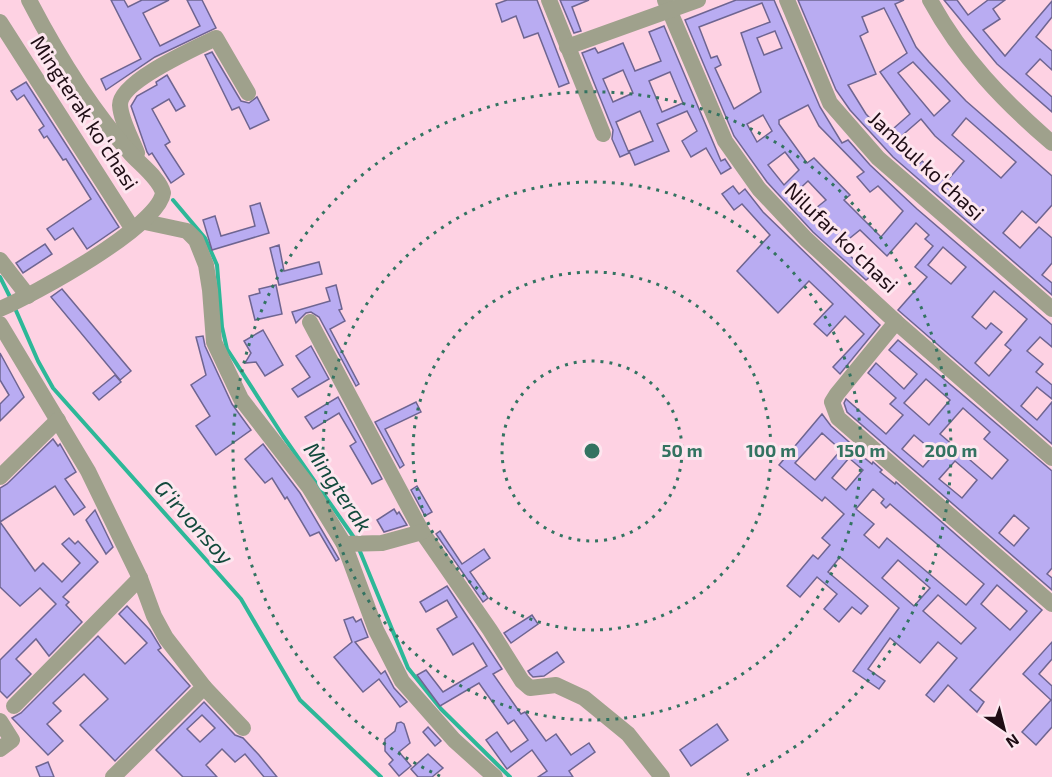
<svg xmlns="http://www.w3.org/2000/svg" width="1052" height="777" viewBox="0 0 1052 777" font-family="'Exo 2',sans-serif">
<rect width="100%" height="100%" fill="#fed2e3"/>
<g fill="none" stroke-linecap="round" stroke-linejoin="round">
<g stroke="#2db898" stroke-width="4">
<path d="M173,200L205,238L217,265L222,327L227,349L283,436L355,539"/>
<path d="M0,277L11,299"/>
<path d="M14,306L38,361L53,388L241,599L300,700L381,777"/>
<path d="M359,549L408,668L441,709L510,777"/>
</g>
</g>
<g fill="#b9acf2" stroke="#6e6591" stroke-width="1.5" fill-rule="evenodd">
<path d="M111,0H124L128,7L142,0H169L143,13L160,46L200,26L187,0H202L216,28L155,57L106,90L101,79L141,59Z"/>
<path d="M507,0H537L569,83L559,87L538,33L524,38L516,16L502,22L496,4Z"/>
<path d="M560,0H589L572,7L581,31L574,33Z"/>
<path d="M736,0H774L820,107L842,143L848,140L870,165L917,209L1052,325V347L1040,337L1027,351L1043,364L1036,372L1052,385V399L1037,387L1021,406L1037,420L1052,402V444L898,310L927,277L915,267L933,246L925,239L929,235L916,223L887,256L860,230L840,246L871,276L866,280L813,232L767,182L734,136L685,20ZM762,3L770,22L741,33L761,92L734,109L715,68L721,65L717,56L711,58L699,27ZM775,31L782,48L764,55L757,38ZM808,105L819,126L864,172L857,177L870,192L878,186L903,211L881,237L844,200L850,195L814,158L807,163L779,124V120ZM763,115L772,131L757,142L747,124ZM785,152L799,170L784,185L768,165ZM808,181L826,200L811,212L794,194ZM943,247L966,267L951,284L928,265ZM994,291L1027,319L1005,345L1011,350L989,376L975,363L1002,332L991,323L986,329L972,317Z"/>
<path d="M798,0H904L895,4L916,47L929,62L966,101L1052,176V205L1036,223L1022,211L1003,233L1020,248L1039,227L1052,238V263L1042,275L1052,283V295L893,157L850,110L836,90ZM884,8L907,53L880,72L910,114L886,135L866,114L848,85L876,74L860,36L868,32L862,17ZM913,62L950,101L934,116L898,73ZM966,118L1016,162L1001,178L952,135ZM921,119L935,136L964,161L946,182L922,161L920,163L898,139Z"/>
<path d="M944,0H957L968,15L988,0H1005L993,9L1000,19L983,30L1005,56L1052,1V17L1036,37L1052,51V70L1040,59L1026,74L1052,97V112L997,64Z"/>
<path d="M664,26L721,161L725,159L731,168L721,174L706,148L691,157L682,141L697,131L687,111L657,124L669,151L635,165L629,151L653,141L640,111L616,122L629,153L620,157L612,139L613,130L582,53L595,48L598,53L623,43L635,71L661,61L649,32ZM623,70L633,93L613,102L603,79ZM670,72L683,103L662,112L649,81Z"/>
<path d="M212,52L241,101L249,103L257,97L269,120L250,129L239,107L232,110L205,55Z"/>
<path d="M167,75L185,106L176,111L169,99L152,109L170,142L165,145L184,174L171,183L152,153L149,155L147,152L131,106L137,96L157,85L156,82Z"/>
<path d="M26,82L119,227L87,249L73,228L55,240L47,229L91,199L66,159L63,160L47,136L44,138L39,130L44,126L24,95L17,100L11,91Z"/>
<path d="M733,186L739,194L745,189L763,212L880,325L840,374L833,367L864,334L845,316L827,336L814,324L833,304L809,281L778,313L737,271L770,235L742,204L734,210L722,194Z"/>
<path d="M260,203L269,233L212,250L203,220L215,216L221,236L255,226L250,206Z"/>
<path d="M45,244L52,254L23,273L16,263Z"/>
<path d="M279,245L284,271L319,262L322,274L279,285L270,248Z"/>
<path d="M276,285L282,314L255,320L249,296L260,293L259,289Z"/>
<path d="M336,285L342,309L339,310L345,321L330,329L359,384L356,386L319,317L311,312L306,313L296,323L292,312L330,301L326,288Z"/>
<path d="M62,289L131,371L120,380L51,297Z"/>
<path d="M263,330L283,365L265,376L256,362L245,363L251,353L244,341Z"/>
<path d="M203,336L205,346L232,404L251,430L216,455L196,426L210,416L191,385L206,375L196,337Z"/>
<path d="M898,340L1052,471V568L1047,574L1052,578V590L847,412L844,403L846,399L886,434L903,415L890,404L896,398L868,373L876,363L904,389L917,374L889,350ZM926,379L950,400L929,425L904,403ZM963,408L990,432L984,439L1008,460L992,479L940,434ZM914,435L935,453L923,467L902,449ZM955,461L977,480L962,498L939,479ZM1014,515L1029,528L1014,546L999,533Z"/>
<path d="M311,346L329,379L298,397L292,389L310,377L296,356Z"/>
<path d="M0,353L24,397L0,421V404L9,395L0,380Z"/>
<path d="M115,375L121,382L99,400L93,393Z"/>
<path d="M338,397L382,479L372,484L350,446L356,442L339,413L313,429L305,417Z"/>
<path d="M416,402L421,412L385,429L404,465L400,468L375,422Z"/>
<path d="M822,414L831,426L857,449L856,451L872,464L873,462L882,470L880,472L895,484L896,482L1042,610L970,690L984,702L977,712L948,685L934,702L926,695L957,658L938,642L920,663L890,638L868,669L885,681L879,689L853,671L899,608L840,557L828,572L868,606L861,614L852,607L839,622L824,609L837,594L817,577L800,597L787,586L813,555L818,559L830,545L822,538L844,514L825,497L822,501L779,465ZM822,433L841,450L815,480L795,463ZM849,458L863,470L846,490L832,478ZM873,489L884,499L881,503L886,508L890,504L984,584L966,605L887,538L879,548L864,535L874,524L856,509ZM898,560L930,588L914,606L882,578ZM997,585L1027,611L1010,630L981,604ZM938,595L976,628L961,644L923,611Z"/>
<path d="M53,439L58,446L60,444L76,472L65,479L85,507L74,515L55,486L0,522L35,571L43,563L62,582L80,563L62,544L69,538L75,544L78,541L98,562L63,597L69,602L66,605L82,622L49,656L36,639L16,659L31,674L7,698L0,691V660L56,604L40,588L20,606L0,587V488L7,484Z"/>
<path d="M263,444L300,493L339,559L336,561L319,532L310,536L287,497L285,499L272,478L265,483L245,459Z"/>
<path d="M417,486L432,512L425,516L411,490Z"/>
<path d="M394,509L397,514L399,512L407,525L384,532L377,520Z"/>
<path d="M95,510L113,547L106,554L86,520Z"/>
<path d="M440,531L462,564L484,549L490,558L470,572L488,598L483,602L436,534Z"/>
<path d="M447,586L502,669L493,674L521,714L525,712L546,741L556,734L571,755L589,743L595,752L569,771L573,777H538L547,771L532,750L507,769L486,740L497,732L511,752L528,740L514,720L508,724L479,683L440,706L417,675L426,670L443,692L487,666L473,643L453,655L446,643L437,629L457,617L447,600L426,612L420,602Z"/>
<path d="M127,606L150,630L161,648L158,650L190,686L115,761L80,725L108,699L84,674L53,703L61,711L47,724L63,741L48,755L12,718L21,713L98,636L125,664L147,643L119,614Z"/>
<path d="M532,615L538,624L511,643L504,633Z"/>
<path d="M353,617L356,622L361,619L368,637L355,642L381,674L385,671L394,688L407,702L400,707L379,679L363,692L334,657L352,642L344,620Z"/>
<path d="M1052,642V659L1039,674L1052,686V727L1036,745L1022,732L1051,700L1023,674Z"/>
<path d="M557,652L564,662L544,676L533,677L530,674L528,671Z"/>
<path d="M204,702L235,735L243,738L259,755L277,777H264L245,754L235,762L222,749L206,765L217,777H183L156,750ZM202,715L215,728L200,742L187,729Z"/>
<path d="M401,722L404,724L410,743L399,752L411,766L399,776L389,764L393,760L385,751V739L395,731L397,723Z"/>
<path d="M717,724L728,740L691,766L680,750Z"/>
<path d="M428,727L441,741L435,746L423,732Z"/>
<path d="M428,754L443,768L432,777H418L411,769Z"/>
<path d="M48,762L54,777H40L36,767Z"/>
</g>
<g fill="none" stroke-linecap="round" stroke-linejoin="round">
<g stroke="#9fa18c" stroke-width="16">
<path d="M549,0L603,134"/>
<path d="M665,0L725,141L759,189L806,239L896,322L1052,458"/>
<path d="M787,0L830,103L878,158L1052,309"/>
<path d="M930,0C961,57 1003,101 1052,143"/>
<path d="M0,22L132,228"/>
<path d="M567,47L698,0"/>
<path d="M137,153C132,139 121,121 120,105C120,81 196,48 216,38L248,93"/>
<path d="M145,222L187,231L196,240L206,265L210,290L214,342L241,399L309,487L344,544L376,630L402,681L454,740L495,777"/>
<path d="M0,260L28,296"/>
<path d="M0,309C33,295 158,227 163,193C160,179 141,165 131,154C91,109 57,54 29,0"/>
<path d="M310,322L422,532L490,630L522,681L530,688L556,685L584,698L628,734L662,777"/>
<path d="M896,322L837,394L832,402L838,418L1052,604"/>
<path d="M0,324L88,471L140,578L154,616L166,638L204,687L113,777"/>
<path d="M0,477L58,420"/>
<path d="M344,544L382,543L422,532"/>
<path d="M204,687L243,728"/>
<path d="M14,706L140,578"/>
<path d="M0,721L12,740L0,749"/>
</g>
</g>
<g fill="none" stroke="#337361" stroke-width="3" stroke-dasharray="3 6">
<circle cx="592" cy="451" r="90"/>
<circle cx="592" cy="451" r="179"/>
<circle cx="592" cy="451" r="269"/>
<path d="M440 776A359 359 0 1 1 744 776"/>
</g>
<g text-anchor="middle" stroke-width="6" stroke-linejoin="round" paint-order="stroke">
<g font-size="21" fill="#1f0d15" stroke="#fde6ef">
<text transform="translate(84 113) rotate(57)" y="7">Mingterak koʻchasi</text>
<text transform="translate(926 166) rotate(43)" y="7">Jambul koʻchasi</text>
<text transform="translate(841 238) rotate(44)" y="7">Nilufar koʻchasi</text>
</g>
<g font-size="22" font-style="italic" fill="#124a3c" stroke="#fde6ef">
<text transform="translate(338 487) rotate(56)" y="8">Mingterak</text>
<text transform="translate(194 522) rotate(48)" y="8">G‘irvonsoy</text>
</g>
</g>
<circle cx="592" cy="451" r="9" fill="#337361" stroke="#fde6ef" stroke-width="3"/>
<g font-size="18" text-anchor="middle" font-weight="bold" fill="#337361" stroke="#fde6ef" stroke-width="6" stroke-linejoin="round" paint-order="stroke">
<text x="682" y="457">50 m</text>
<text x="771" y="457">100 m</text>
<text x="861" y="457">150 m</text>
<text x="951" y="457">200 m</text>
</g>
<g transform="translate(1004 729) rotate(145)" stroke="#fde6ef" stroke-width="4.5" paint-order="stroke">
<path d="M0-4.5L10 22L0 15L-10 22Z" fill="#1f0d15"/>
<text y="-9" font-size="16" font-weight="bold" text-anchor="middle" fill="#1f0d15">N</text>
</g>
</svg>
